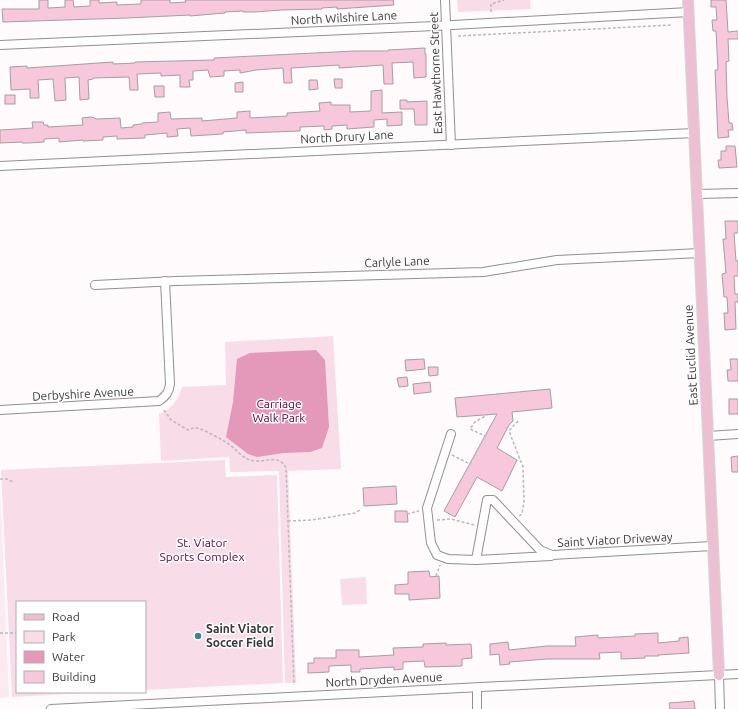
<svg xmlns="http://www.w3.org/2000/svg" width="738" height="709" viewBox="0 0 738 709" font-family="Ubuntu,sans-serif">
<rect width="100%" height="100%" fill="#fffafc"/>
<path fill="#fbeaf0" d="M0,486L9,697L0,698Z"/>
<g fill="#f8dce7">
<path d="M457,0H530L531,9L458,12Z"/>
<path d="M333,336L341,469L288,471L296,683H285L279,471L230,472L229,457L161,461L159,414C171,410 179,399 182,387L226,385L225,342Z"/>
<path d="M225,460L226,477L277,475L283,683L145,690V602H17V692H102L12,697L1,470Z"/>
<path d="M366,577L367,604L342,605L340,579Z"/>
</g>
<path fill="#e599ba" d="M316,350L325,360L329,427L322,448L310,452L284,453L257,457L248,454L226,437L233,402L237,359L250,353Z"/>
<g fill="#f7c7db" stroke="#a69ea1">
<path d="M39,0H48V8L65,7V0H73L74,7L90,6V0H99V3L117,2V5L141,4V0H170V3L186,2L185,0H393L394,5L337,9V7L322,8V9L281,10L255,12H243V11L225,12V13L190,16V15L127,18L3,22L2,9H39Z"/>
<path d="M711,0H726L728,32L738,31V39H728L729,61L726,62L727,97L729,123H732L733,130H728L729,137L718,138L715,70H718L716,31H713L712,20H717L716,7H711Z"/>
<path d="M425,48V54H426V77L414,78L413,62L392,63L393,84H384L383,65L339,68V65L291,68L292,83H284L283,68L256,70L240,73V70L224,71V76L210,77L208,70L193,71V80H189L190,87H180V75L161,76V73L137,74L138,90H130L129,77L93,78V79L88,80L89,99L80,100L79,77L65,78L66,100L55,101L53,79L38,80L39,98H30V89L11,90L10,67L27,66V68L113,62V64L135,63V62L214,60V58L355,51H388V50Z"/>
<path d="M334,79H342V88H335Z"/>
<path d="M309,80H317L318,89L309,90Z"/>
<path d="M243,82V92H235V83Z"/>
<path d="M154,86H164V97H155Z"/>
<path d="M382,90V113L402,112V125L387,126V119L374,120V127L347,129V125L332,126V129L324,130V126L300,127V131L246,133V130L223,132V134L191,136L190,128L177,129L178,136L167,137V133L145,135V138L117,139V136L103,137V140L83,141V140L59,142V138L44,139V142L29,143H22V142L0,143V130L33,128L32,122H43L44,125H48V127L83,125L82,118L91,117L97,119L120,118L121,128L133,127V125L142,124V123L158,122V113L170,112L171,119L202,118V121L237,118V112L250,111V118L287,116V113L320,111L319,103L331,102V105H350V112L370,111L371,110V91Z"/>
<rect x="5" y="95" width="10" height="9"/>
<path d="M400,100H407V102L427,101V125H415L414,109H400Z"/>
<path d="M726,146H735L737,167L719,168L718,160H721V151H726Z"/>
<path d="M725,221H738V233H734L736,261H738V276H734L735,294H738V302H735L736,329L725,330L724,313H728L727,297H724L722,274L726,273L723,239H726Z"/>
<path d="M424,359L425,369L406,371L405,360Z"/>
<path d="M730,359H738V381H728L727,370H731Z"/>
<path d="M428,367H438V375L429,376Z"/>
<path d="M407,377L408,386L399,387L397,378Z"/>
<path d="M430,382L431,392L414,394L413,384Z"/>
<path d="M550,389L552,408L512,412L513,421L509,425L497,448L517,460L502,491L477,477L455,517L444,511L497,414L457,417L455,398Z"/>
<rect x="729" y="399" width="9" height="15"/>
<path d="M738,456V472H732L731,457Z"/>
<path d="M396,486L397,504L364,506L363,488Z"/>
<path d="M395,511H407L408,522H395Z"/>
<path d="M429,571L430,577L439,576L440,598L409,600V594H395V585L408,584V572Z"/>
<path d="M658,633V643L679,641V638L688,637L689,653L658,655L659,656H645V658L621,659V652L599,653L600,659H547L509,662L510,664L500,665L499,654L490,655V644L508,642L509,650L547,646H576L575,637L598,635V638L635,636V634Z"/>
<path d="M446,643V645L471,644L472,658L462,659V666L425,667L424,661L403,662V669L394,670V667L360,669V672H351V665L329,666V672L308,673V663H314V658H336V650H359V657L394,655L393,648L423,647V644Z"/>
<path d="M694,701L695,709H670L669,703Z"/>
</g>
<g fill="none" stroke-linecap="round" stroke-linejoin="round">
<g stroke="#958d91" stroke-width="10">
<g id="minor">
<path d="M445,0L451,145"/>
<path d="M0,45L435,26L689,12"/>
<path d="M0,166L694,133"/>
<path d="M697,194L738,193"/>
<path d="M95,285L176,281L483,272L557,260L700,253"/>
<path d="M0,410L159,401C166,396 169,392 170,384L165,281"/>
<path d="M451,434L427,508L431,543L437,555L448,559L476,560L487,500H493L540,550L552,555L712,546"/>
<path d="M708,436L738,434"/>
<path d="M476,560L551,556"/>
<path d="M719,675L720,709"/>
<path d="M477,688V709"/>
<path d="M51,709L738,674"/>
</g>
</g>
<g stroke="#d8d7d7" stroke-width="12">
<path id="major" d="M688,0L719,675"/>
</g>
<g stroke="#bdb9bb" stroke-width="1.5" stroke-dasharray="3 2" stroke-linecap="butt">
<path d="M491,12V4L504,0"/>
<path d="M458,36L672,25"/>
<path d="M164,410L171,420L188,430C191,429 194,427 197,428C203,429 225,441 230,445C239,452 243,460 256,461C267,462 279,454 286,468L294,685"/>
<path d="M452,455L470,464L485,436L470,429L475,422L487,415"/>
<path d="M0,479H7L13,482"/>
<path d="M407,514L419,511"/>
<path d="M519,516L522,514L524,502L523,467L509,431L519,420"/>
<path d="M437,520L451,519L474,525"/>
<path d="M288,521L312,520L355,513L360,510"/>
<path d="M436,576L440,565"/>
<path d="M0,633H17"/>
</g>
<use href="#minor" stroke="#fff" stroke-width="8"/>
<use href="#major" stroke="#ecbfd3" stroke-width="10"/>
</g>
<circle fill="#3e868b" stroke="#fff" stroke-width="1.5" cx="198" cy="636" r="4"/>
<g text-anchor="middle" stroke-width="3" stroke-linejoin="round" paint-order="stroke">
<g font-size="12" fill="#3b3739" stroke="#fff">
<text transform="translate(344 18) rotate(-3)" y="4">North Wilshire Lane</text>
<text transform="translate(436 73) rotate(-92)" y="4">East Hawthorne Street</text>
<text transform="translate(347 137) rotate(-3)" y="4">North Drury Lane</text>
<text transform="translate(397 262) rotate(-2)" y="4">Carlyle Lane</text>
<text transform="translate(691 355) rotate(-93)" y="4">East Euclid Avenue</text>
<text transform="translate(83 394) rotate(-3)" y="4">Derbyshire Avenue</text>
<text transform="translate(615 540) rotate(-3)" y="4">Saint Viator Driveway</text>
<text transform="translate(384 680) rotate(-3)" y="4">North Dryden Avenue</text>
</g>
<g font-size="12" fill="#5a0036" stroke="#fff">
<text x="279" y="408">Carriage<tspan x="279" dy="14">Walk Park</tspan></text>
<text x="202" y="547">St. Viator<tspan x="202" dy="14">Sports Complex</tspan></text>
</g>
<g font-size="12" font-weight="bold" fill="#3b3739" stroke="#fff" text-anchor="start">
<text x="206" y="633">Saint Viator<tspan x="206" dy="14">Soccer Field</tspan></text>
</g>
</g>
<rect x="16" y="601" width="130" height="92" fill="#ffffff" stroke="#b1afb0"/>
<rect x="24" y="614" width="20" height="6" fill="#ecbfd3" stroke="#b1afb0"/>
<text x="52" y="621" font-size="12" fill="#3b3739">Road</text>
<rect x="24" y="631" width="20" height="12" fill="#f8dce7" stroke="#b1afb0"/>
<text x="52" y="641" font-size="12" fill="#3b3739">Park</text>
<rect x="24" y="651" width="20" height="12" fill="#e599ba" stroke="#b1afb0"/>
<text x="52" y="661" font-size="12" fill="#3b3739">Water</text>
<rect x="24" y="671" width="20" height="12" fill="#f7c7db" stroke="#b1afb0"/>
<text x="52" y="681" font-size="12" fill="#3b3739">Building</text>
</svg>
